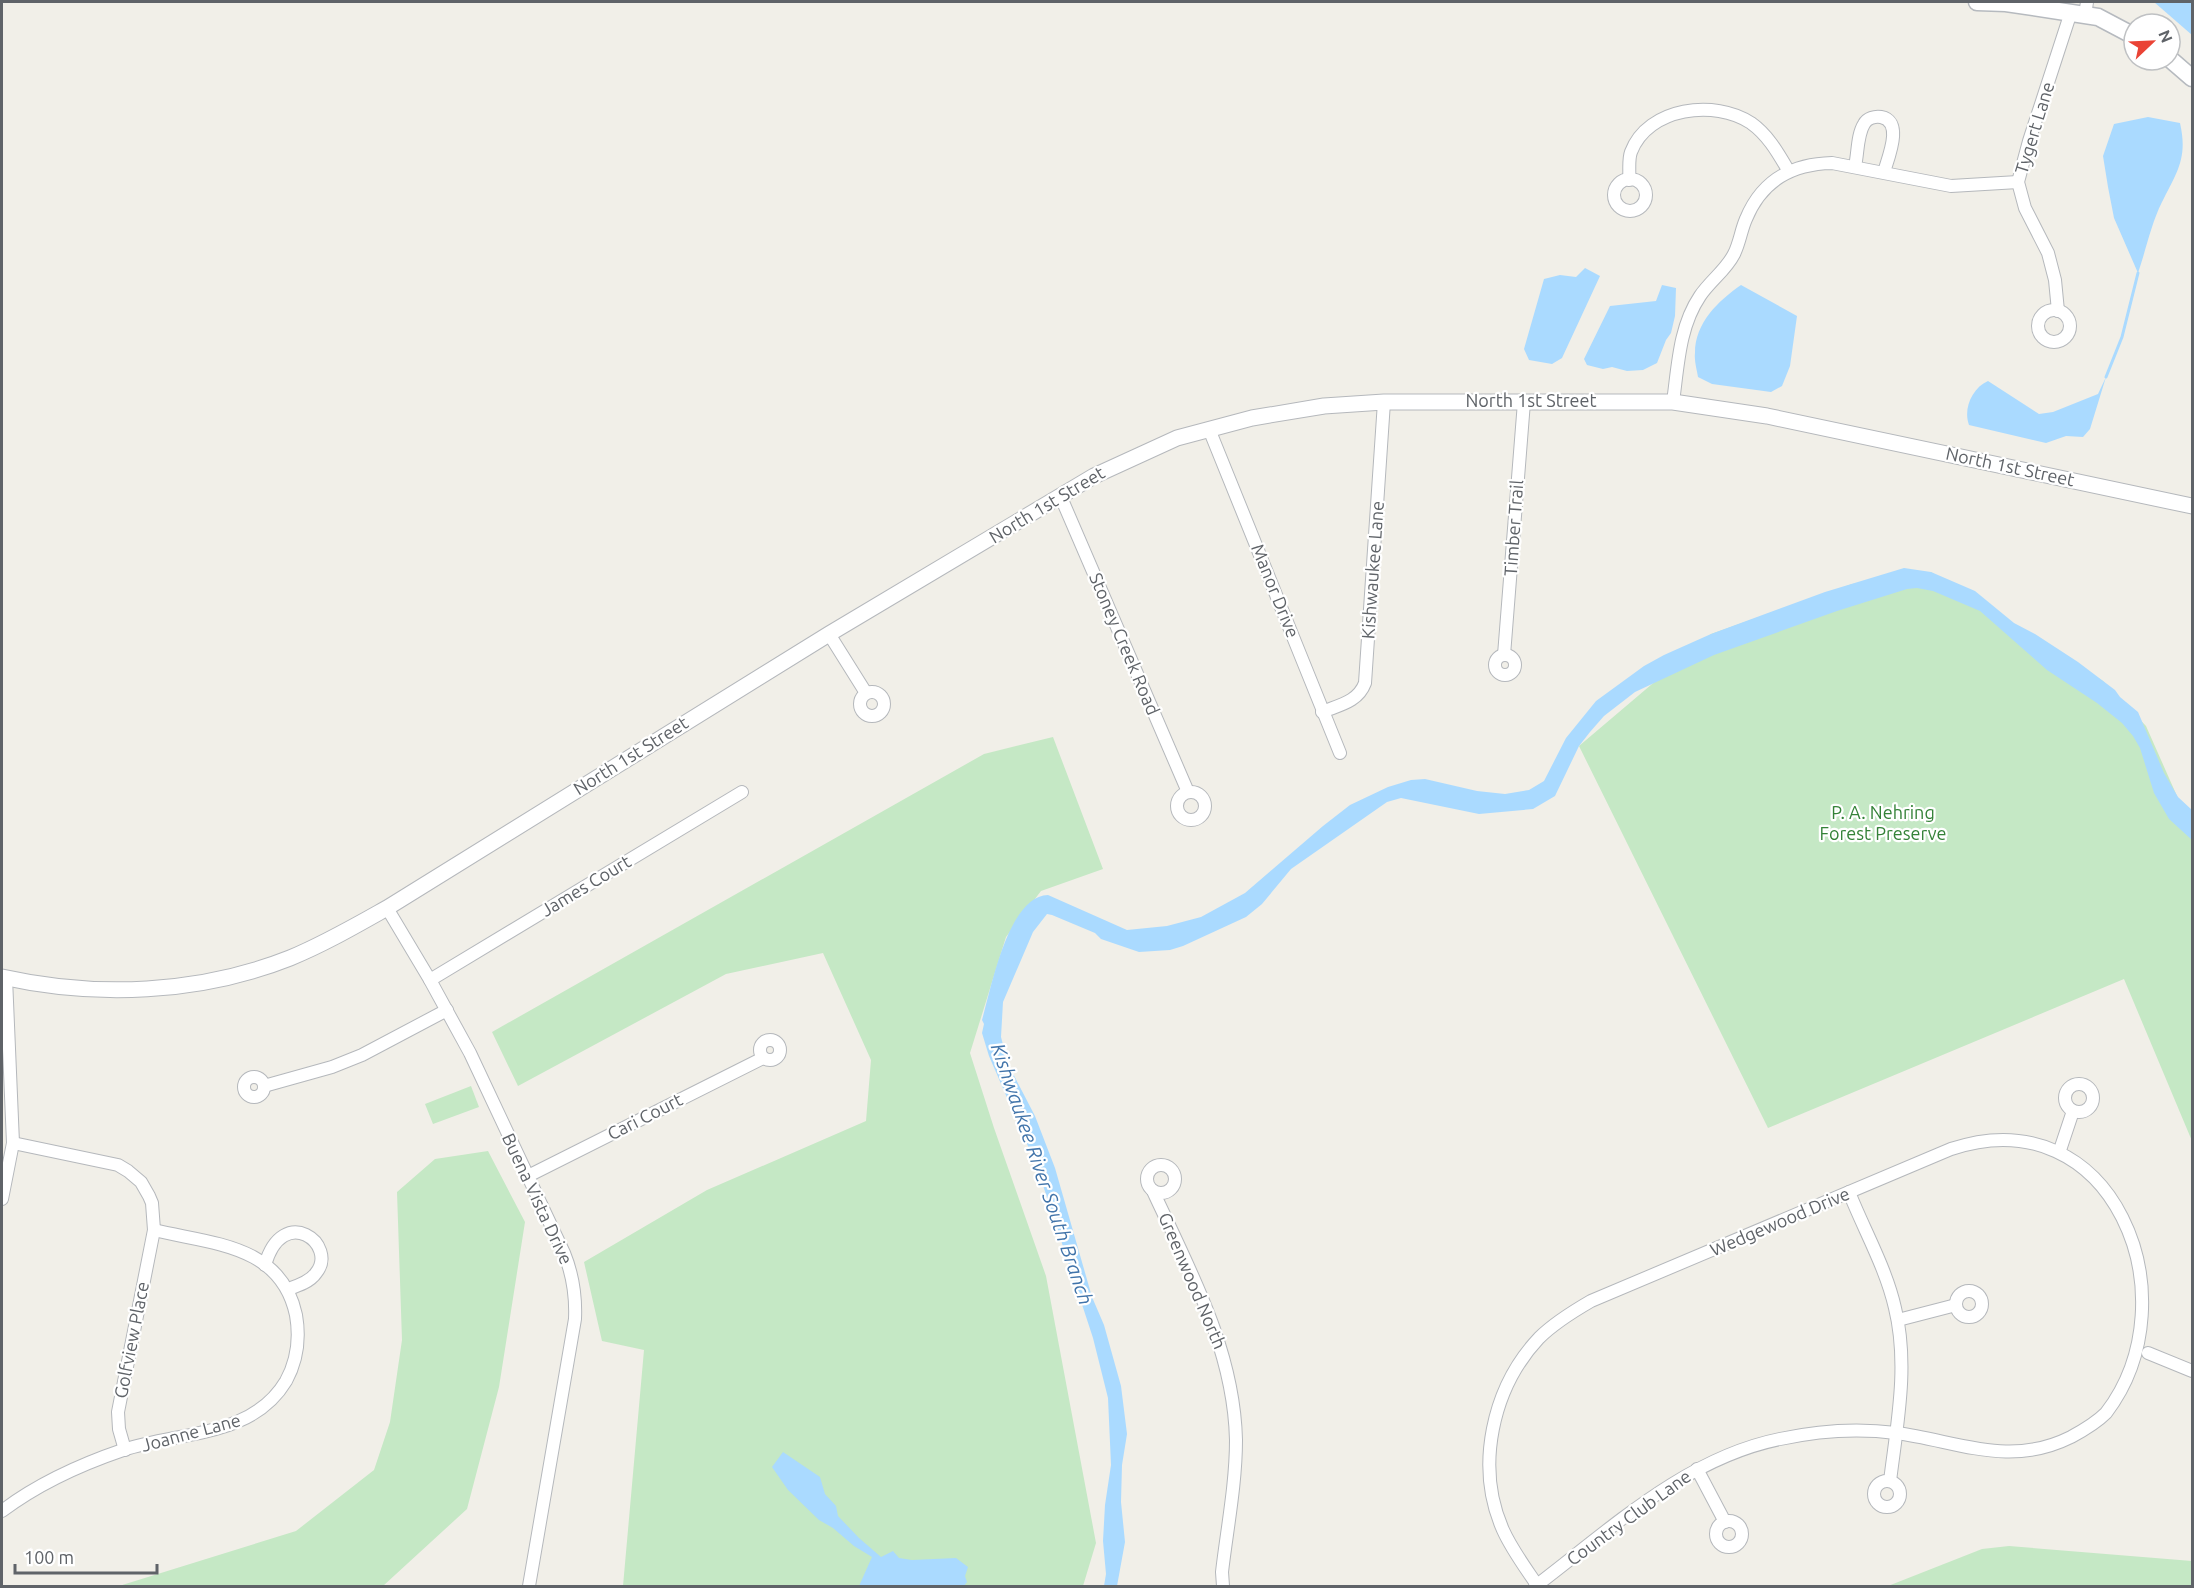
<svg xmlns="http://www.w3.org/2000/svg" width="2194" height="1588" viewBox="0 0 2194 1588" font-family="Ubuntu,sans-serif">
<rect width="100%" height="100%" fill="#f1efe8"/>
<g fill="#c5e8c5">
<path d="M1931,572L2103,681L2146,726L2192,830V1141L2124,979L1768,1128L1579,746L1711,634L1852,584Z"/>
<path d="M1053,737L1103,869L1041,891L1006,937L970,1053L994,1128L1046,1276L1096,1543L1083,1586H623L644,1350L602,1341L584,1262L707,1190L866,1121L871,1060L823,953L726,974L518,1086L492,1032L984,754Z"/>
<path d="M471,1086L479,1107L433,1124L425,1104Z"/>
<path d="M488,1151L525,1222L499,1387L467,1509L383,1586H119L296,1531L374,1470L390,1422L402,1340L397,1192L435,1159Z"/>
<path d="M2009,1546L2192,1561V1586H1888L1982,1549Z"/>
</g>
<g fill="#aadaff">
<path d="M2154,2H2192V35Z"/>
<path d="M2148,117L2180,123C2188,158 2177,172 2162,202C2151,224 2146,250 2138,273L2114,218L2108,187L2103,156L2114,124Z"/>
<path d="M1585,268L1600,276L1562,358L1552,364L1529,360L1524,349L1544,279L1560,275L1576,277Z"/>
<path d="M1662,285L1676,288L1675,316L1671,333L1666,340L1657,363L1643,370L1627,371L1612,367L1603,369L1587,365L1584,359L1610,306L1656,301Z"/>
<path d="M1741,285L1797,316L1790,366L1782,386L1771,392L1712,384L1698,377C1697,370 1694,361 1695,353C1695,323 1718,301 1741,285Z"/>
<path d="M2106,377L2090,429L2083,437L2066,436L2046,443L1969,425C1963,409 1972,388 1988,381L2039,414L2053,412L2098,394Z"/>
<path d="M1904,568L1931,572L1975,591L2014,623L2035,634L2078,662L2115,690L2120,697L2138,712L2164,773L2178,797L2192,810V840L2169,819L2154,793L2140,748L2133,736L2122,723L2097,703L2047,670L1980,611L1933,591L1917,588L1907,589L1837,611L1714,655L1635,692L1604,716L1590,732L1579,746L1555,796L1533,809L1479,814L1401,798L1387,802L1291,869L1262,904L1246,917L1183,946L1170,950L1139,952L1101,939L1095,933L1052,915L1047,914L1033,932L1003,1002L1001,1037L1008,1064L1035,1116L1055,1168L1092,1297L1104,1325L1121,1386L1127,1434L1122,1465L1121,1502L1125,1542L1117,1586H1104L1106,1574L1103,1541L1105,1505L1111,1465L1108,1398L1093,1338L1037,1167L989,1056L982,1033L984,1024L982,1020C991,989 1008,896 1048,895L1127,930L1167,926L1201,917L1245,893L1323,826L1350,805L1388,787L1411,780L1425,779L1477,791L1505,794L1529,790L1544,781L1566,738L1596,701L1644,666L1664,655L1711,634L1825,592Z"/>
<path d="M783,1452L820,1477L825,1494L836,1506L838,1516L859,1538L881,1557L893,1551L899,1558L912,1560L956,1558L968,1567L965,1576L967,1582L964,1586H859L872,1557L854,1546L833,1528L819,1520L788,1490L772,1467Z"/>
</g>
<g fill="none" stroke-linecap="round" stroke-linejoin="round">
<path stroke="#aadaff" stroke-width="3" d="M2106,377L2122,337L2138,273"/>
<g stroke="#b5b8bc" stroke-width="14">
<g id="minor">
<path d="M2085,15L2087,2"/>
<path d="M1855,166C1858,154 1857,135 1864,124C1867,118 1875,116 1881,117C1904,121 1888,158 1884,172"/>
<circle cx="1630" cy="195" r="16"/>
<path d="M1629,180C1630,171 1628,160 1631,152C1648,107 1715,99 1751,123C1768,135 1778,153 1788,170"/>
<circle cx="2054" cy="326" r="16"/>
<path d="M2058,311L2055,280L2048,253L2025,208L2018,182L2029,141L2071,12"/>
<path d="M1673,402C1678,366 1679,327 1700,296C1710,281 1726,270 1734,254C1740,242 1741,230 1746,219C1762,180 1792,164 1832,163L1951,186L2018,182"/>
<path d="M1209,429L1340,753"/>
<path d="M1060,495L1188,792"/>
<path d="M829,634L866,693"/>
<path d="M1504,655L1524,402"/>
<circle cx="1505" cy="665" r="10"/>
<circle cx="872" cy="704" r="12"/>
<path d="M1322,712C1339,705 1358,702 1365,683L1384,402"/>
<circle cx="1191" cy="806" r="14"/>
<path d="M387,908L430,980L470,1053L564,1253C573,1275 576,1296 575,1319L529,1586"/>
<path d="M430,980L742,792"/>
<circle cx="770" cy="1050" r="10"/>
<circle cx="254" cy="1087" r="10"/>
<circle cx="2079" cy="1098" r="14"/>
<path d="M264,1086L332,1067L362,1055L447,1010"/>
<path d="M13,1143L118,1165L128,1171L141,1182L149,1196L152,1203L154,1230L118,1412L119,1429L125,1450"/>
<path d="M2060,1150L2073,1111"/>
<circle cx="1161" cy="1179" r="14"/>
<path d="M528,1176L763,1058"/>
<path d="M1153,1191C1190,1271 1234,1350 1236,1440C1236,1484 1227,1529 1222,1572L1223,1586"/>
<path d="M1849,1192C1864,1230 1886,1268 1895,1308C1909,1365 1897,1424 1890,1481"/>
<path d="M2,1199L13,1143L6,978"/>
<path d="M265,1265C283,1202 339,1245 316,1273C310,1282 297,1286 288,1289"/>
<circle cx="1969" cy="1304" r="13"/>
<path d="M1898,1320L1956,1305"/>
<path d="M2148,1353L2192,1371"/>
<path d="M1697,1469L1725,1522"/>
<circle cx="1887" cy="1494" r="13"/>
<path d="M2,1511C39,1483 79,1465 123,1450C180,1431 252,1438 286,1381C297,1361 300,1338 296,1315C281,1244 211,1244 154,1230"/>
<circle cx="1729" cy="1534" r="13"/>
<path d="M1535,1586L1537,1585C1612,1528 1686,1458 1780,1439C1817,1431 1858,1428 1896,1433C1958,1441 2009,1468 2071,1437C2084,1430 2096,1423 2106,1413C2194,1298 2113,1095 1951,1149L1591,1301C1572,1312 1554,1323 1539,1338C1492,1388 1475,1467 1503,1530C1512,1550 1525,1567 1537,1585"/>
</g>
</g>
<g stroke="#b5b8bc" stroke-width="17">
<path id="tertiary" d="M2,977C96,998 199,994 290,958C324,944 355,926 387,908L829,634L1094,476L1177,438L1252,418L1324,406L1384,402H1673L1767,416L2192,506"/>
</g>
<g stroke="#b6babf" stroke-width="19">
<g id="secondary">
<path d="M1977,2L2006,3L2098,17L2134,36"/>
<path d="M2170,59L2192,78"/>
</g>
</g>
<use href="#minor" stroke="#fff" stroke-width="12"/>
<use href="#tertiary" stroke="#fff" stroke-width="15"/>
<use href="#secondary" stroke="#fff" stroke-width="16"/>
</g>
<g text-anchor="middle" stroke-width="4.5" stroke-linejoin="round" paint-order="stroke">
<g font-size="18" fill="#5f6368" stroke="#fff">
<text transform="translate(2035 128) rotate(-73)" y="6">Tygert Lane</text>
<text x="1531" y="407">North 1st Street</text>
<text transform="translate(2010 467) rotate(12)" y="6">North 1st Street</text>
<text transform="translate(1047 505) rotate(-31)" y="6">North 1st Street</text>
<text transform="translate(1514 528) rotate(-86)" y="6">Timber Trail</text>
<text transform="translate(1373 570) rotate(-86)" y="6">Kishwaukee Lane</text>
<text transform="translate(1275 591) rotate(68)" y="6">Manor Drive</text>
<text transform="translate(1124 644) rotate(67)" y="6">Stoney Creek Road</text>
<text transform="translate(631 756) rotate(-32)" y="6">North 1st Street</text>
<text transform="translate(586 886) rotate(-31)" y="6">James Court</text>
<text transform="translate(645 1117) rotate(-27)" y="6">Cari Court</text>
<text transform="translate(537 1199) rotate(65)" y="6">Buena Vista Drive</text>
<text transform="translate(1780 1222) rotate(-23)" y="6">Wedgewood Drive</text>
<text transform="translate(1192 1281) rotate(67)" y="6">Greenwood North</text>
<text transform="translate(132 1340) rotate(-79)" y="6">Golfview Place</text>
<text transform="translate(191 1433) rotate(-15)" y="6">Joanne Lane</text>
<text transform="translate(1629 1518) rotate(-36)" y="6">Country Club Lane</text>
</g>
<g font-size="18" fill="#348238" stroke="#fff">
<text x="1883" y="819">P. A. Nehring<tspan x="1883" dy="21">Forest Preserve</tspan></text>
</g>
<g font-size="20" font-style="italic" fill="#4174aa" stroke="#fff">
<text transform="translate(1042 1174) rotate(71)" y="7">Kishwaukee River South Branch</text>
</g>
</g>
<rect width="2194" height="1588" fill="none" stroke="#5f6368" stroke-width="6"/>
<g transform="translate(2152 42) rotate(67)"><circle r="28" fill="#ffffff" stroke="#bfc1c3" stroke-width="1.5"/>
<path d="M0-4.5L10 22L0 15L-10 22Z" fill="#ea4335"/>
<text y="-9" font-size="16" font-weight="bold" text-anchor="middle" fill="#5f6368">N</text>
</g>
<path d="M15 1564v9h142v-9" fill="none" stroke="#5f6368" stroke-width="3"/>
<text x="24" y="1564" font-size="18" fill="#5f6368" stroke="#ffffff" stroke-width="4.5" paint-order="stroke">100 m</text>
</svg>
